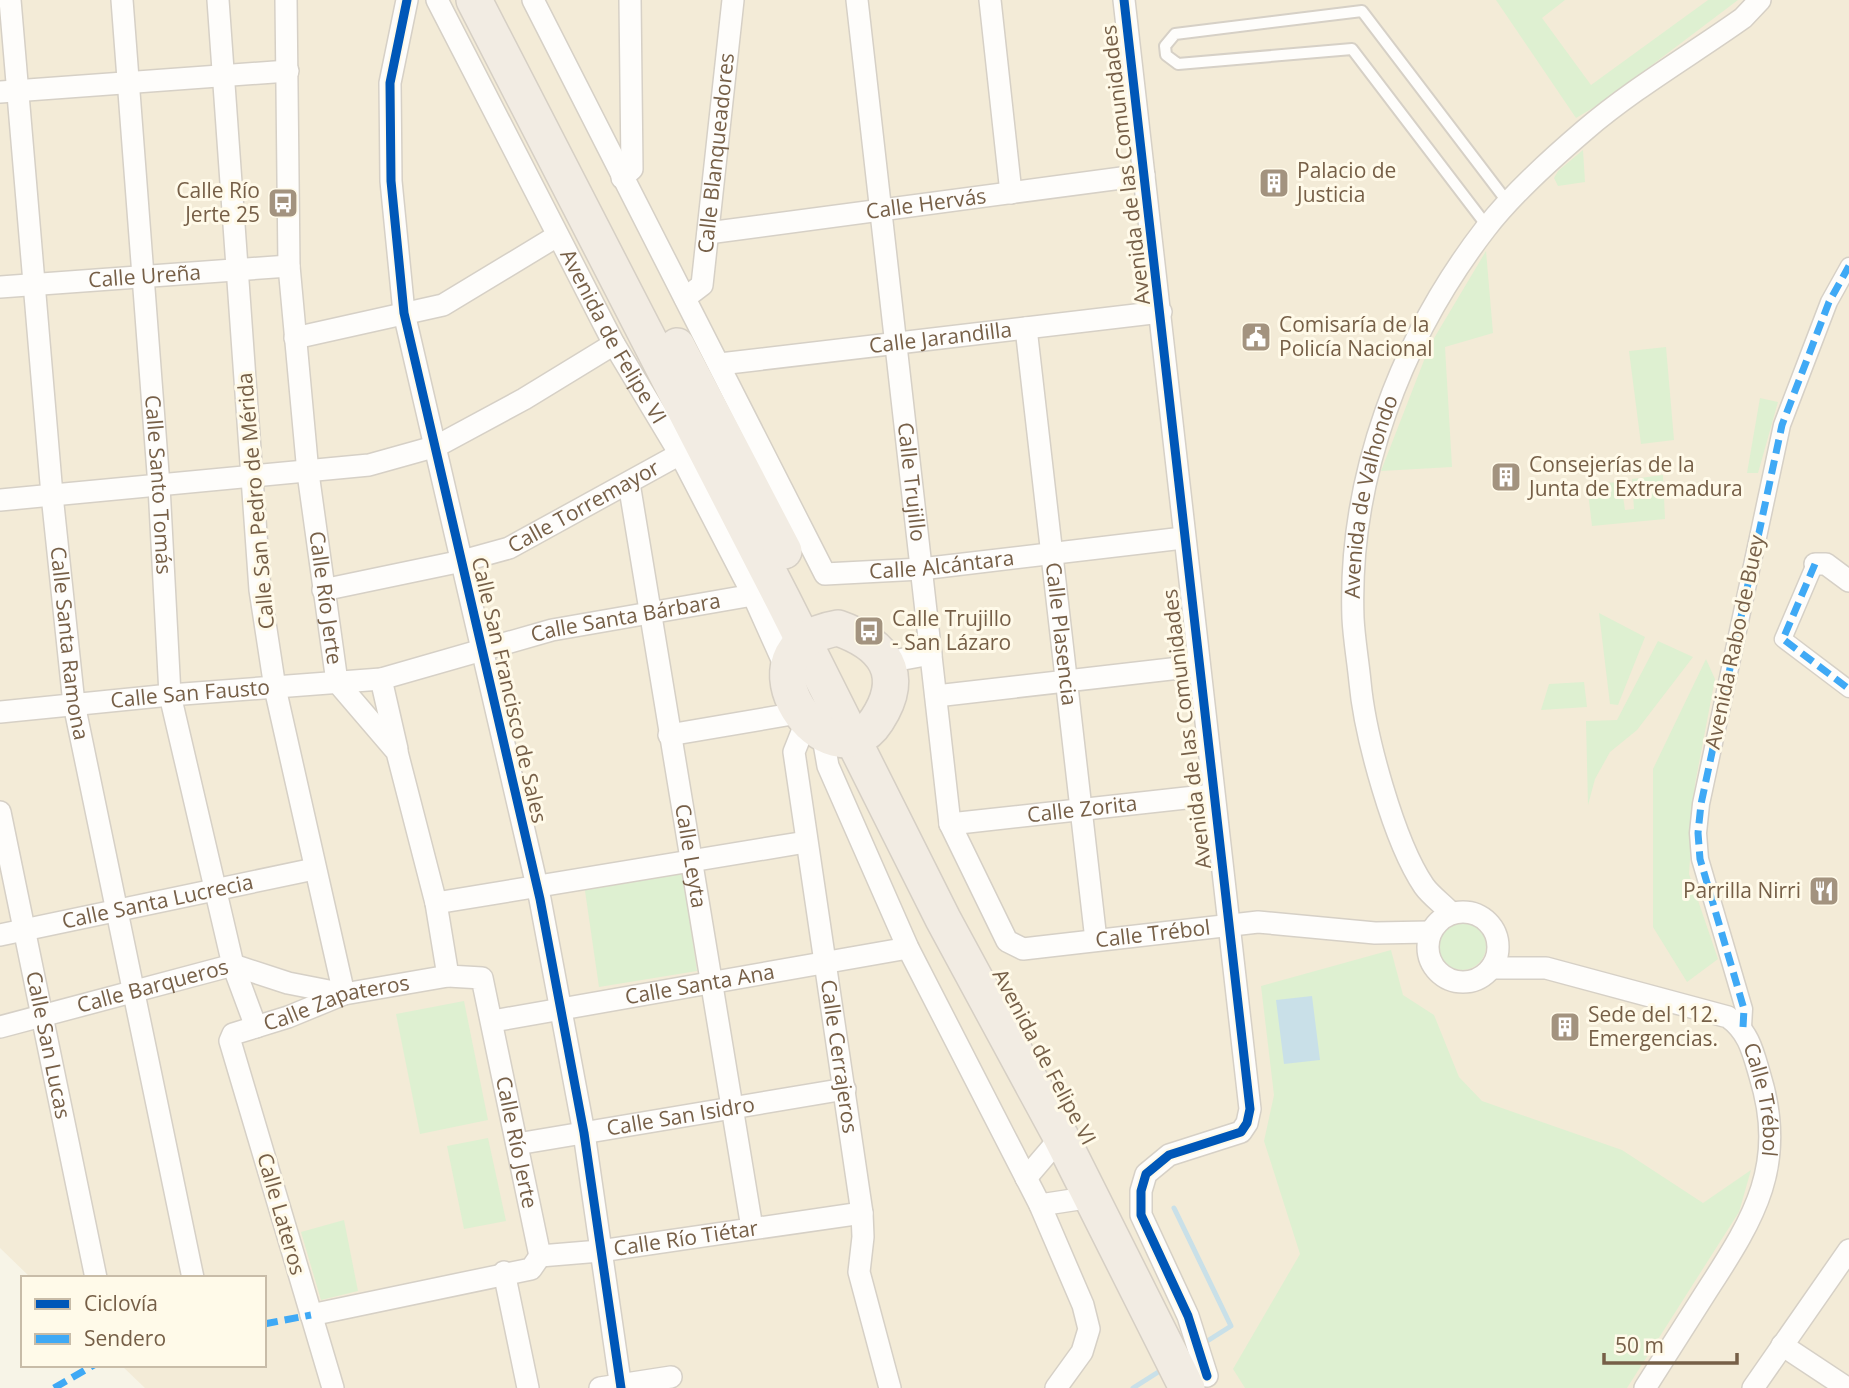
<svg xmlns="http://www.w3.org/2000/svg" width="1849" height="1388" viewBox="0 0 1849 1388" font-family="'Open Sans',sans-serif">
<rect width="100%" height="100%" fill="#f7f4e7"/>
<path fill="#f3ebd7" d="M0,0H1849V1388H145L121,1365H264V1278H31L0,1248Z"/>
<g fill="#def0d1">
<path d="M1496,0H1565L1542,18L1591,85L1708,0H1738L1603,102L1576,118Z"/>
<path d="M1583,150L1585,182L1558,186L1554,178L1558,171Z"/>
<path d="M1486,251L1493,333L1445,347L1452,467L1381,471L1430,345Z"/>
<path d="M1666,347L1674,440L1641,444L1629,351Z"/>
<path d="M1760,398L1778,402L1758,473H1747Z"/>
<path d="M1663,475L1665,519L1592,526L1587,484L1621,482L1625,510L1634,509L1632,479Z"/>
<path d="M1599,613L1645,637L1618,705L1610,704Z"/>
<path d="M1658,641L1693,657L1637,730L1610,752L1595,779L1588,805L1586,721L1617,720Z"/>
<path d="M1706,659L1715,679L1695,784L1689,874L1718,959L1687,982L1653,927V769Z"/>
<path d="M1584,682L1587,707L1541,710L1549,684Z"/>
<path d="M682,868L697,971L599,987L584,884Z"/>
<circle cx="1462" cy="946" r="24"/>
<path d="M1391,950L1403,995L1434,1015L1459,1077L1482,1101L1622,1150L1703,1203L1751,1170L1739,1212L1627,1388H1245L1233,1369L1300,1254L1264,1141L1274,1095L1261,986Z"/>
<path d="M464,1001L488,1120L420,1134L396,1014Z"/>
<path d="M488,1138L506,1221L464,1229L447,1146Z"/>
<path d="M344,1220L358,1291L321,1300L301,1232Z"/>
</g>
<path fill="#c9e0e8" d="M1312,996L1320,1060L1284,1064L1276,1000Z"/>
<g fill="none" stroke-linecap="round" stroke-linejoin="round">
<g stroke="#c9e0e8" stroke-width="5">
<path d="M1174,1208L1231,1326L1201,1345"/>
<path d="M1133,1388L1163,1369"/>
</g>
<g stroke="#d6d0c6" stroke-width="14">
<path id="service" d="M1487,226L1352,49L1178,64L1166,55L1165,46L1175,34L1362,11L1509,204"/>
</g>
<g stroke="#d6d0c6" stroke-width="19">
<g id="pedestrian">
<path d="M1815,564L1783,639L1849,689"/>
<path d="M1743,1027L1744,1009L1700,859L1698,833L1701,804L1782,425L1829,302L1849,266"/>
</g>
</g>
<g stroke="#d6d0c6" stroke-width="24">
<g id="minor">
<path id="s1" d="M10,0L52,495L74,704L193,1278"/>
<path id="s2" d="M122,0L159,486L170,695L233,965L256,1027"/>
<path id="s3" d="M286,0L289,266L308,473L337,682L397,752L436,903L448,976L482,978L540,1256"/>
<path d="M407,0L390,83L391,181L404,313L540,899L584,1133L621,1388"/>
<path id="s4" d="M437,0L614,344L680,454L753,595L788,673"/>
<path id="s5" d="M533,0L825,574L921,569L1183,538"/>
<path id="s6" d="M857,0L950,824L1007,941L1023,949L1258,922L1375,933L1430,932"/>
<path d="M990,0L1011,193"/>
<path d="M1124,0L1250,1109L1247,1123L1241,1132L1169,1155L1146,1174L1141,1191V1215L1188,1316L1207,1376"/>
<path d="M0,92L288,71"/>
<path d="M622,178L632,169L630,0"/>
<path id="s7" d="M708,233L1144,175"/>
<path id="s8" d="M0,287L289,266"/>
<path id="s9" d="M685,298L702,285L733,0"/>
<path id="s10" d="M1026,328L1096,940"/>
<path d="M295,338L443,305L557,236"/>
<path id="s11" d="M720,364L1161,312"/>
<path id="s12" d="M629,483L752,1228"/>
<path d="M0,500L369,465L437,446L524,399L614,344"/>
<path d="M1815,564H1826L1849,581"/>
<path id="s13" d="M323,590L462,561L509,548L680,454"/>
<path d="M887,662L931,654"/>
<path d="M381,679L397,749"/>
<path d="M936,696L1197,666"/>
<path id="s14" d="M0,712L170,695L381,679L552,630L753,595"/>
<path id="s15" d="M806,722L794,752L862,1213L863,1237L859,1272L890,1388"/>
<path d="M822,732L828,766L908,948L1040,1205L1083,1305L1089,1329L1082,1352L1056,1388"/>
<path d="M669,735L798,713"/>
<path id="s16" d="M0,812L96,1278"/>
<path id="s17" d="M950,824L1213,795"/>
<path d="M436,903L806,842"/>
<circle cx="1463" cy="947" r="35"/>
<path id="s18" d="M1451,913C1443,904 1431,896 1424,886C1394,842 1365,736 1360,682C1358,661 1354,639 1353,618C1348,478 1401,338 1486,228C1513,193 1551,159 1585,130C1634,88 1691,55 1743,18L1760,0"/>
<path id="s19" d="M0,935L314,869"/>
<path id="s20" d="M1491,968H1546L1728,1017C1749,1032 1753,1052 1760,1076C1787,1164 1755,1217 1708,1289C1687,1322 1666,1355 1645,1388"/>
<path id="s21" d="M493,1021L908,948"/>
<path id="s22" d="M0,1027L233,965L288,983L344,994L275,688L260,590L218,0"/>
<path id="s23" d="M517,1144L845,1089"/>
<path d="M1026,1178L1061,1137"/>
<path d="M1040,1205L1092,1197"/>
<path id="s24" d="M540,1256L600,1251L862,1213"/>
<path d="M504,1272L528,1388"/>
<path d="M311,1315L531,1269L540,1256"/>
<path d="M1782,1345L1847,1388"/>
<path id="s25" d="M333,1388L230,1041L233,1034L288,1017L344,994L448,976"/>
<path d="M600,1388L671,1377"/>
<path d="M1753,1388L1849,1250"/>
</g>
</g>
<g stroke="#d6cfc4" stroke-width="38">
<g id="trunk">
<path d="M474,0L783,600L943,919L1061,1137L1187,1388"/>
<path d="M677,346L784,551"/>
<path d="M838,628C884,644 907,674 877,720C831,792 725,647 838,628Z"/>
</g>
</g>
<use href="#service" stroke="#fefdfb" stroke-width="10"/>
<use href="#pedestrian" stroke="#fefdfb" stroke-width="16"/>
<use href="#minor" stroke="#fefdfb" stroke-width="21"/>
<use href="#trunk" stroke="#f2ece3" stroke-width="35"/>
<g stroke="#3fa9f5" stroke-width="7" stroke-dasharray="14 7" stroke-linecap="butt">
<path d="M1815,564L1783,639L1849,689"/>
<path d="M1743,1027L1744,1009L1700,859L1698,833L1701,804L1782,425L1829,302L1849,266"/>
<path d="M264,1324L311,1315"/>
<path d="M54,1388L94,1365"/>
</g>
<g stroke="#fffae9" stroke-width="13">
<g id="cycleway">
<path d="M407,0L390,83L391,181L404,313L540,899L584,1133L621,1388"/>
<path d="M1124,0L1250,1109L1247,1123L1241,1132L1169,1155L1146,1174L1141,1191V1215L1188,1316L1207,1376"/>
</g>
</g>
<use href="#cycleway" stroke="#0057b8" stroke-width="9"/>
</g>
<defs>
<g id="building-square" transform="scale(1.575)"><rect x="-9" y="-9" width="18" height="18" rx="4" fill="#a3937f" stroke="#fffae9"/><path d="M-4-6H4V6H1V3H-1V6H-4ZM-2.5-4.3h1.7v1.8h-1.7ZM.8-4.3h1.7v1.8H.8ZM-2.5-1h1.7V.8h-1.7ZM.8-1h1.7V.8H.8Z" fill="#fff"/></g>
<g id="bus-square" transform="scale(1.575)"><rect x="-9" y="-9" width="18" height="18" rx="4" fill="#a3937f" stroke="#fffae9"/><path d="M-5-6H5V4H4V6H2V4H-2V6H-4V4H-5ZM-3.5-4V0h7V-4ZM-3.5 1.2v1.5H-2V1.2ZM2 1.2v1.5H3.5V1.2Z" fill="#fff"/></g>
<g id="civic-square" transform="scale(1.575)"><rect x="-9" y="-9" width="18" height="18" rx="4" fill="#a3937f" stroke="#fffae9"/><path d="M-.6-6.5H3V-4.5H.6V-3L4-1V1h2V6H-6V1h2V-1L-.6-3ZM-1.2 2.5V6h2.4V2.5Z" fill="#fff"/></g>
<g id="restaurant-square" transform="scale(1.575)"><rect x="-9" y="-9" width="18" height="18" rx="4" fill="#a3937f" stroke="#fffae9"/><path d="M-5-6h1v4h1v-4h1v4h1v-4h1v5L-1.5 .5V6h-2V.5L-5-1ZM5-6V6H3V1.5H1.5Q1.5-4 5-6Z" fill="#fff"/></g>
</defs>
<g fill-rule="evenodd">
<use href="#building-square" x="1274" y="183"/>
<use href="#bus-square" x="283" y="203"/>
<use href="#civic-square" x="1256" y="337"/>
<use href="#building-square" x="1506" y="477"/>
<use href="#bus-square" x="869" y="631"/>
<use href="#restaurant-square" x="1824" y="891"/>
<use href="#building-square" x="1565" y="1027"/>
</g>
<g text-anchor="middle" stroke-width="6" stroke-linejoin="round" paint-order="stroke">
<g font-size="21" fill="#765f47" stroke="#fffae9">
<text dy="7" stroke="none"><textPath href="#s9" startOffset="154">Calle Blanqueadores</textPath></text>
<text transform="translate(1126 165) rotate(-97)" y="7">Avenida de las Comunidades</text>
<text dy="7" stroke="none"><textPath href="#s7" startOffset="220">Calle Hervás</textPath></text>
<text dy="7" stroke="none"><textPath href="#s8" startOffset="145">Calle Ureña</textPath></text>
<text dy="7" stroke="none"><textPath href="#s4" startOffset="380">Avenida de Felipe VI</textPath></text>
<text dy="7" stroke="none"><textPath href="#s11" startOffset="222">Calle Jarandilla</textPath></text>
<text dy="7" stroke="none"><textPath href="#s6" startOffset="485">Calle Trujillo</textPath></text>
<text dy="7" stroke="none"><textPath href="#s2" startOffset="486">Calle Santo Tomás</textPath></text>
<text dy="7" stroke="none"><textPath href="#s18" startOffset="441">Avenida de Valhondo</textPath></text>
<text transform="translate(256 501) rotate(-95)" y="7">Calle San Pedro de Mérida</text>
<text dy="7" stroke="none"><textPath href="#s13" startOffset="276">Calle Torremayor</textPath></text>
<text dy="7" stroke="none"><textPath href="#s5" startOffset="761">Calle Alcántara</textPath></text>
<text dy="7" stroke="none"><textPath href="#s3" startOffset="600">Calle Río Jerte</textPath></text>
<text dy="7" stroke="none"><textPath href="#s14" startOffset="635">Calle Santa Bárbara</textPath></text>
<text dy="7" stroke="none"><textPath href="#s10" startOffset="308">Calle Plasencia</textPath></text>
<text transform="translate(1735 642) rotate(-78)" y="7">Avenida Rabo de Buey</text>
<text dy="7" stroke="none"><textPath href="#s1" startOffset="646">Calle Santa Ramona</textPath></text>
<text transform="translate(509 690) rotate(77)" y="7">Calle San Francisco de Sales</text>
<text dy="7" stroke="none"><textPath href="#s14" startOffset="191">Calle San Fausto</textPath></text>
<text transform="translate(1187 729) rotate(-97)" y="7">Avenida de las Comunidades</text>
<text dy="7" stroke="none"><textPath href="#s17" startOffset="133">Calle Zorita</textPath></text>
<text dy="7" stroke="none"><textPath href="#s12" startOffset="378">Calle Leyta</textPath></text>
<text dy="7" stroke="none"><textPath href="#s19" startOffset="161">Calle Santa Lucrecia</textPath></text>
<text dy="7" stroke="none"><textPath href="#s6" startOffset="1108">Calle Trébol</textPath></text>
<text dy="7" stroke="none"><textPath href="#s21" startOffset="210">Calle Santa Ana</textPath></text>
<text dy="7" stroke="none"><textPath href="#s22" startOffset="158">Calle Barqueros</textPath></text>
<text dy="7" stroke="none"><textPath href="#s25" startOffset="478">Calle Zapateros</textPath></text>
<text dy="7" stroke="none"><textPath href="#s16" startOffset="238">Calle San Lucas</textPath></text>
<text dy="7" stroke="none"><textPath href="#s15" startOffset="340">Calle Cerrajeros</textPath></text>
<text transform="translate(1044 1057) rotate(62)" y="7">Avenida de Felipe VI</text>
<text dy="7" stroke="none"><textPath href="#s20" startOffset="336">Calle Trébol</textPath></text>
<text dy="7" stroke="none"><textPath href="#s23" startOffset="166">Calle San Isidro</textPath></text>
<text dy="7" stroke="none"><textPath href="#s3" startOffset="1209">Calle Río Jerte</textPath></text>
<text transform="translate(281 1214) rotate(74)" y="7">Calle Lateros</text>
<text dy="7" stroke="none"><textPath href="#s24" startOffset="147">Calle Río Tiétar</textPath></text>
</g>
<g font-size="21" fill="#765f47" stroke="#fffae9" text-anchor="start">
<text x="1297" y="178">Palacio de<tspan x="1297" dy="24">Justicia</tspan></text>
<text x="260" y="198" text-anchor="end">Calle Río<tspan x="260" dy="24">Jerte 25</tspan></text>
<text x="1279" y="332">Comisaría de la<tspan x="1279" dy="24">Policía Nacional</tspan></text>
<text x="1529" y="472">Consejerías de la<tspan x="1529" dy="24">Junta de Extremadura</tspan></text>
<text x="892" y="626">Calle Trujillo<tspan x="892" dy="24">- San Lázaro</tspan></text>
<text x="1801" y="898" text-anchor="end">Parrilla Nirri</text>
<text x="1588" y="1022">Sede del 112.<tspan x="1588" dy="24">Emergencias.</tspan></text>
</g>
</g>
<rect x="21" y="1276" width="245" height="91" fill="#fffae9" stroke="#c8bca8" stroke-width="2"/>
<rect x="35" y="1299" width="35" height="10" fill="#0057b8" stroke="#c8bca8" stroke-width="2"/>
<text x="84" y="1311" font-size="21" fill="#765f47">Ciclovía</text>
<rect x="35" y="1334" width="35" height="10" fill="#3fa9f5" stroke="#c8bca8" stroke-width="2"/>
<text x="84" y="1346" font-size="21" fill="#765f47">Sendero</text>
<path d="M1604 1353v10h133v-10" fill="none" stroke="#765f47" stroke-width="3.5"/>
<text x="1615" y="1353" font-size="21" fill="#765f47" stroke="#fffae9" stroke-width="5" paint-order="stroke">50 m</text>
</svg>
